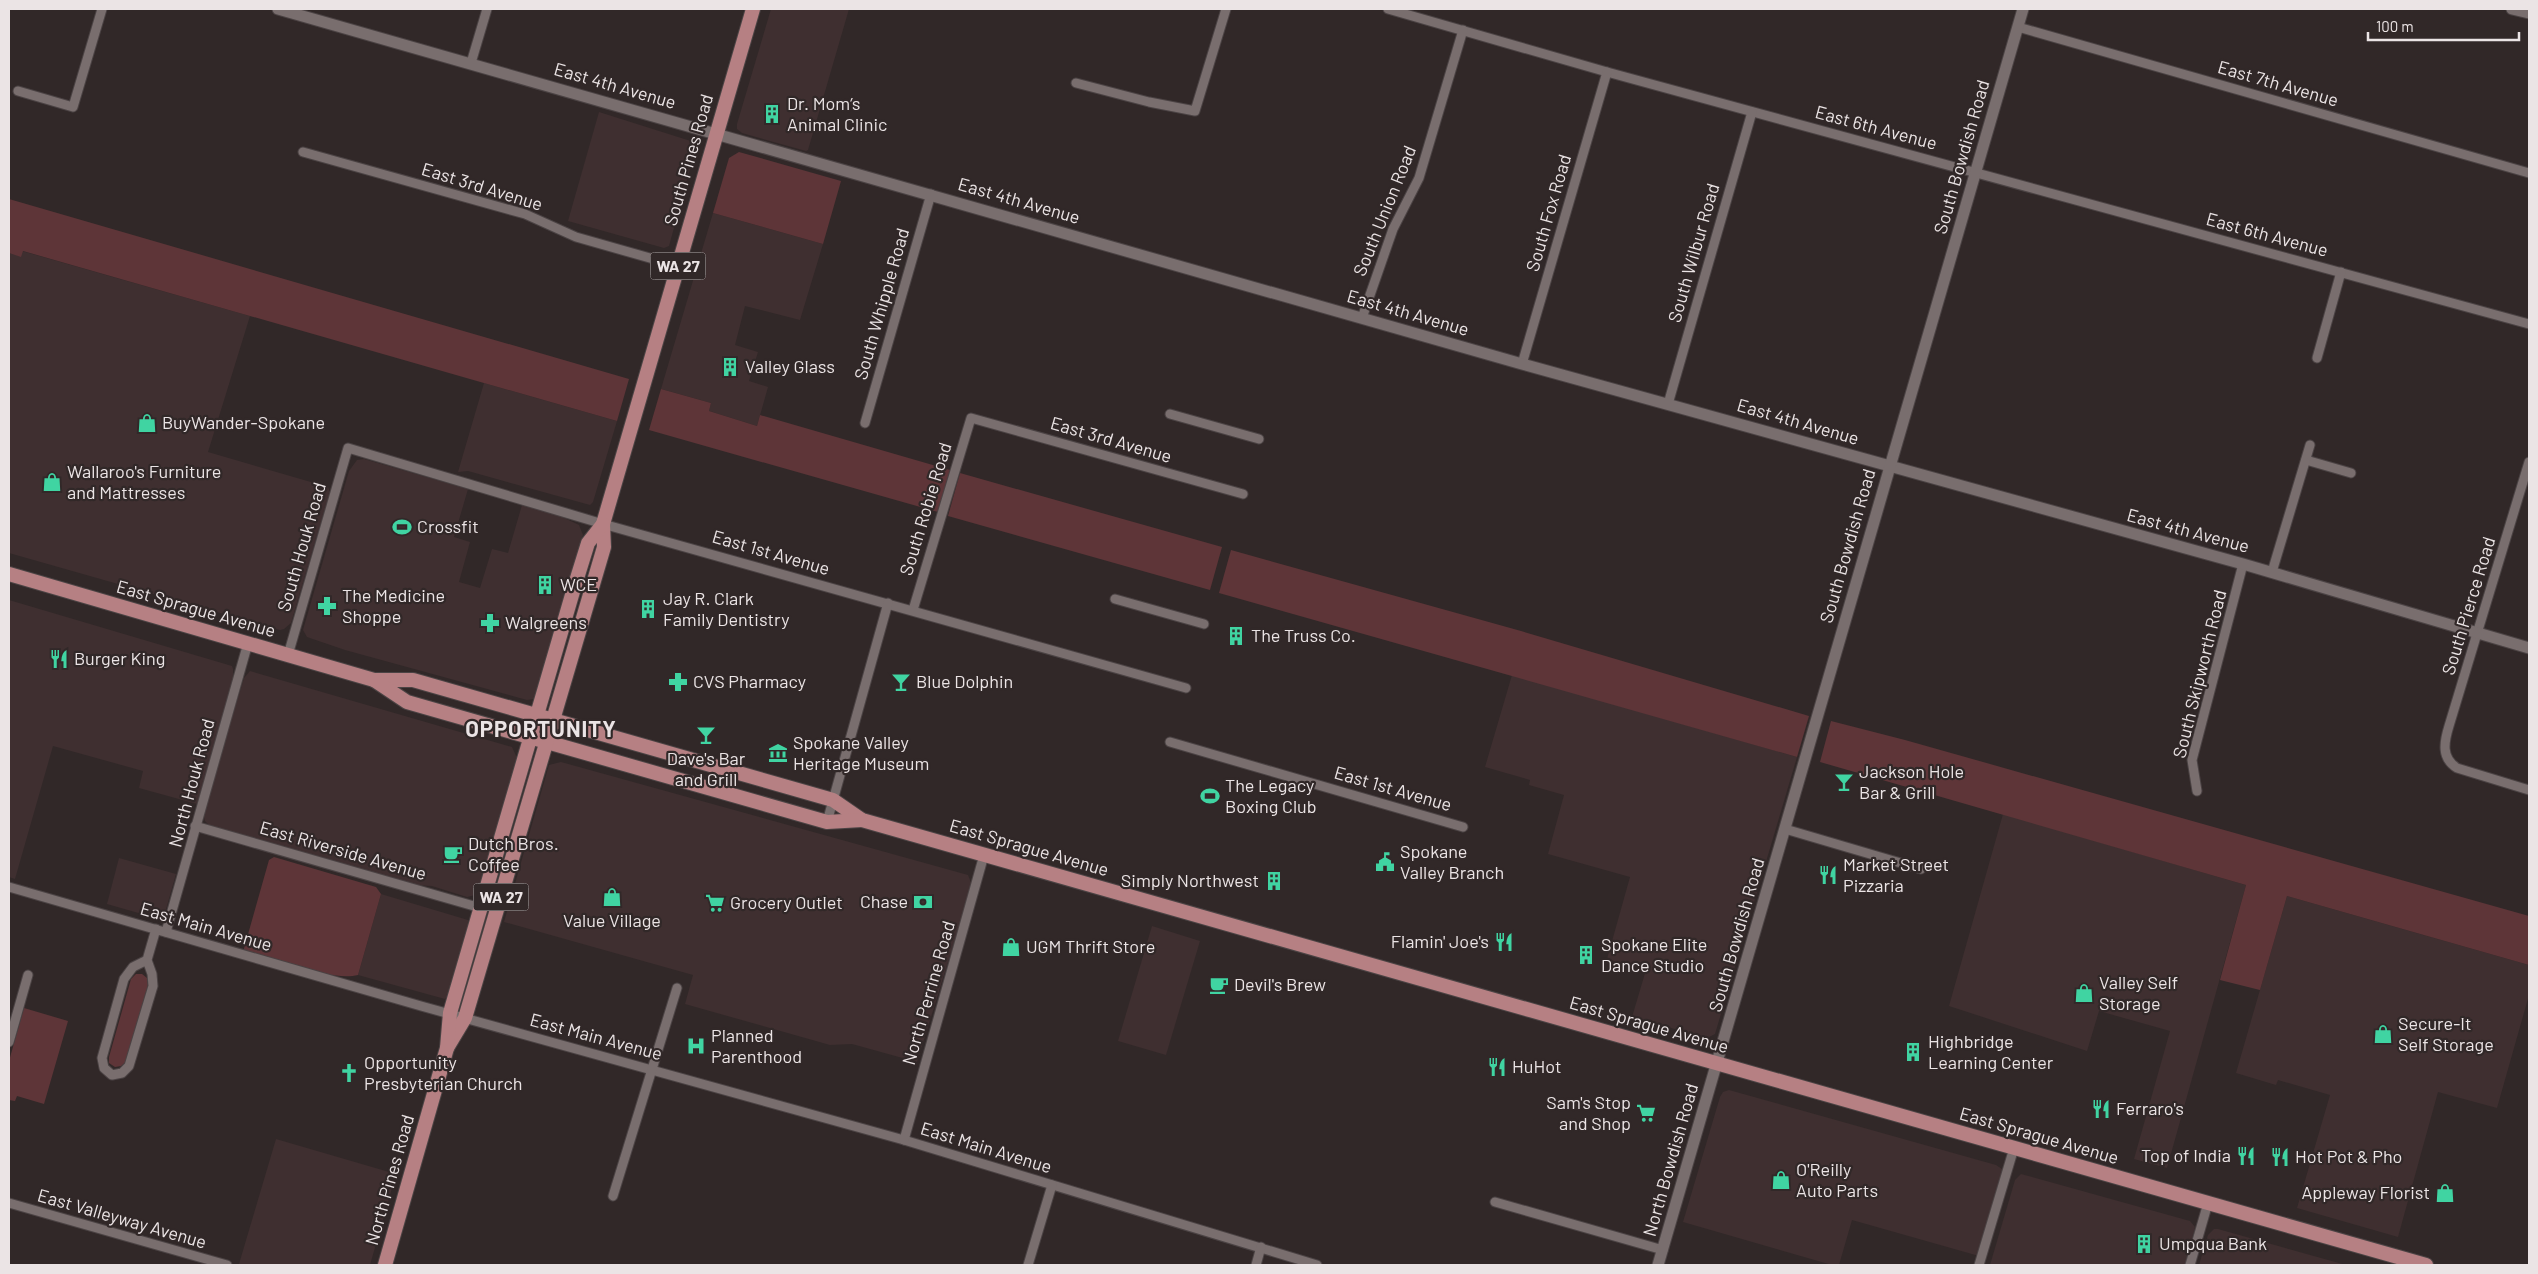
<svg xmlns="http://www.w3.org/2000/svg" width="2538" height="1274" viewBox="0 0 2538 1274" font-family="Barlow,sans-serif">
<rect width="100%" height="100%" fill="#312828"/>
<g fill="#3f2f30">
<path d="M771,9H849L808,150L806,151L742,133L737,129V124Z"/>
<path d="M599,112L697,143L669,246L664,248L568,221Z"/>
<path d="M713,213L823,244L800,320L745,306L735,345L758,352L749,381L768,387L757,426L709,411L711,403L661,389Z"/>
<path d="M22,251L250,316L208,452L328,487L330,492L291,623L284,629L280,630L9,553V253L20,256Z"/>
<path d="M484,383L617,421L593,502L590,505L468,471L458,472Z"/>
<path d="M364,459L468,489L454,537L470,542L459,582L480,588L492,549L508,553L522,505L558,515L579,525L583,535L534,699L527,700L345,650L307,637L303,630L349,471L357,460Z"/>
<path d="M9,600L232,666L233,669V681L197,804L139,788L143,771L53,746L15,879L9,877Z"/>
<path d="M250,671L512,747L517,758L479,890L475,895L467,897L432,886L411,885L210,826L205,821L203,814L244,678Z"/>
<path d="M1512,675L1797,757L1715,1034L1707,1038L1632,1017L1646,970L1607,959L1630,877L1548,854L1564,795L1529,785L1530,780L1485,767Z"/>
<path d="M561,762L968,875L972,885L917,1062L852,1044L830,1045L685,1004L693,975L504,922L549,765Z"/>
<path d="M2003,814L2246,885L2167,1168L2134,1159L2170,1031L2099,1011L2087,1051L1949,1006Z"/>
<path d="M119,858L176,874L163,920L107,904Z"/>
<path d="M381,894L468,920L469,925L448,996L445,999L358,975Z"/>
<path d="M2287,896L2529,965V995L2497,1108L2438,1092L2398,1237L2297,1208L2330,1095L2278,1080L2276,1085L2236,1073Z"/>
<path d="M1152,926L1200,941L1166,1055L1118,1041Z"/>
<path d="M1729,1090L1996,1165L2002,1169V1174L1979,1256L1852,1220L1839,1265H1832L1683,1222L1720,1097L1723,1092Z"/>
<path d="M276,1139L396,1174L370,1265L239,1264Z"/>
<path d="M2021,1174L2190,1221L2195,1227L2194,1232L2185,1265H1990L2015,1180Z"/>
<path d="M2214,1229H2218L2346,1265H2199L2208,1235Z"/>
</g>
<g fill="#5e3538">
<path d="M739,152L841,181L823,244L713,213L729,158Z"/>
<path d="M9,199L629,379L617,421L23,251L21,257L9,253Z"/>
<path d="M661,389L711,403L709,411L757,426L760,415L950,470L938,512L649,430Z"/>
<path d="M960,473L1222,547L1210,590L948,516Z"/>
<path d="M1231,550L1521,631L1809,716L1797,757L1219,593Z"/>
<path d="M1831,721L1905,740L2529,916V965L2287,896L2260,990L2220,980L2246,885L1820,762Z"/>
<path d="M274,857L376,887L381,894L358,975C332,982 270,959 243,952L269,860Z"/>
<path d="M136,974H142L147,978L148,985L126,1062L121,1066L115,1067L109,1063V1057L131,979Z"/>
<path d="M24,1008L68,1021L44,1104L17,1096L15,1101L9,1100V1061Z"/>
</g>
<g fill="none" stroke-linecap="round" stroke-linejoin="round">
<g stroke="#4b4344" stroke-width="11">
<g id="minor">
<path d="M1388,9L1607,72L2529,324"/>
<path d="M2018,27L2529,173"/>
<path d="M471,63L487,9"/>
<path d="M1076,83L1149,102L1195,111L1226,9"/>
<path d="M18,91L73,107L102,9"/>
<path d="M303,152L525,214L576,237L678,266"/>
<path d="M1362,318L1393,229L1419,178L1463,30"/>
<path d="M2317,358L2341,272"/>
<path d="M1522,364L1607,72"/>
<path d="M1668,404L1752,112"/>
<path d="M1170,414L1259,439"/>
<path d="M865,423L931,194"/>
<path d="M2306,460L2351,473"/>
<path d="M2529,462L2449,726C2444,742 2441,758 2457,768L2529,790"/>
<path d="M2272,572L2310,445"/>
<path d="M1115,599L1204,624"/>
<path d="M913,610L971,418L1243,494"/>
<path d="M288,655L348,448L603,524L1186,688"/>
<path d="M1170,742L1463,827"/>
<path d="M2197,791L2192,760L2243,564"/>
<path d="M827,822L888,603"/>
<path d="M195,826L481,908"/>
<path d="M1785,829L1921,869"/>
<path d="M9,887L421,1006L904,1140L1317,1265"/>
<path d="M166,932L248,643"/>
<path d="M147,960L133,967L124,979L102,1058L104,1068L112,1075L122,1073L129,1066L153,986L152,974L147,960L156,929"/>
<path d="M9,1042L28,975"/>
<path d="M904,1140L984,855"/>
<path d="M613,1196L677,988"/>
<path d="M1495,1202L1663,1250"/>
<path d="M9,1203L227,1265"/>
<path d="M1028,1265L1052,1185"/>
<path d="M1256,1265L1261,1247"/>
<path d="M1979,1265L2014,1148"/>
<path d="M2190,1265L2208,1203"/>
</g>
</g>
<g stroke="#4b4344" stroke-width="13">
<g id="tertiary">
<path d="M278,9L1522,364L2243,564L2529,648"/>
<path d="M2512,9L2529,13"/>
<path d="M1658,1265L2023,9"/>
</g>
</g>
<g stroke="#4b4344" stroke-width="16">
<g id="primary">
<path d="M9,574L374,680H413L833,800L862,820L2426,1265"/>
<path d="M374,680L407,702L827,822L862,820"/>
<path d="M447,1048L465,1018L604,547L603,524L753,9"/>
<path d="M385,1265L447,1048L450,1013L574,588L588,543L603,524"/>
</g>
</g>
<use href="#minor" stroke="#796e6e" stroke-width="9"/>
<use href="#tertiary" stroke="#796e6e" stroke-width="11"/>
<use href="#primary" stroke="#b68083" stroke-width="14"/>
</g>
<defs>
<g id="building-bare" transform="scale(1.5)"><path d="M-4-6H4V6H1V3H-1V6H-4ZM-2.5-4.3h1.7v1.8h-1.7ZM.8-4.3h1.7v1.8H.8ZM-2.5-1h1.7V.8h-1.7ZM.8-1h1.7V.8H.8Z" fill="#40d4a2" stroke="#312828" stroke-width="2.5" paint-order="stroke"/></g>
<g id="shop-bare" transform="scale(1.5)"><path d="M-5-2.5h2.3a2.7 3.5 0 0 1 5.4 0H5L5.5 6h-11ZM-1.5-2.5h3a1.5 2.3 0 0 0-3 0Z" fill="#40d4a2" stroke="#312828" stroke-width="2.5" paint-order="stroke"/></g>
<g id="stadium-bare" transform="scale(1.5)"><path d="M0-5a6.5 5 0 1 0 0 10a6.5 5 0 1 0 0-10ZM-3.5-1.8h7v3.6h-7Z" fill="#40d4a2" stroke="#312828" stroke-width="2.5" paint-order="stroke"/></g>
<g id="pharmacy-bare" transform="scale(1.5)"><path d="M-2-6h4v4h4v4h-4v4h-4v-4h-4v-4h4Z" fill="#40d4a2" stroke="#312828" stroke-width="2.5" paint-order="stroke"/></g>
<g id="restaurant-bare" transform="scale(1.5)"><path d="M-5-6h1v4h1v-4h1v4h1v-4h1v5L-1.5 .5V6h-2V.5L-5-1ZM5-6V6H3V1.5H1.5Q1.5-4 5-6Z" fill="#40d4a2" stroke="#312828" stroke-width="2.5" paint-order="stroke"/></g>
<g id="bar-bare" transform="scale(1.5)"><path d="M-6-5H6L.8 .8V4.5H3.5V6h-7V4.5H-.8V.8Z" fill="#40d4a2" stroke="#312828" stroke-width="2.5" paint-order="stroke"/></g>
<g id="museum-bare" transform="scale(1.5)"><path d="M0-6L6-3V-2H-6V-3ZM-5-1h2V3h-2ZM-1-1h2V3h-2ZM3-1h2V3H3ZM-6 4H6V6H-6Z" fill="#40d4a2" stroke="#312828" stroke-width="2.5" paint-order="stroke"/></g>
<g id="cafe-bare" transform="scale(1.5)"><path d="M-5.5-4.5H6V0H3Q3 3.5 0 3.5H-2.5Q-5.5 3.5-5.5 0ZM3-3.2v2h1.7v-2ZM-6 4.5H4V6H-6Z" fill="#40d4a2" stroke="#312828" stroke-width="2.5" paint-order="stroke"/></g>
<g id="civic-bare" transform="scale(1.5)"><path d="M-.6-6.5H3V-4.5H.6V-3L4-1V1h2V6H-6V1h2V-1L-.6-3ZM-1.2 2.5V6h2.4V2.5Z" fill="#40d4a2" stroke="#312828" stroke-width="2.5" paint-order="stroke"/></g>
<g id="bank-bare" transform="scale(1.5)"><path d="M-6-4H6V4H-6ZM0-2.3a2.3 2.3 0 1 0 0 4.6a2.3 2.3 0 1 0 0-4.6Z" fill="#40d4a2" stroke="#312828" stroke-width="2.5" paint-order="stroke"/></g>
<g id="supermarket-bare" transform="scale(1.5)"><path d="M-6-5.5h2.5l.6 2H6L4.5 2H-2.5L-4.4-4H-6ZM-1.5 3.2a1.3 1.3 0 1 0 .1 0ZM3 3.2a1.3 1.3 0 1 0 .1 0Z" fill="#40d4a2" stroke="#312828" stroke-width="2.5" paint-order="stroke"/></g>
<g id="hospital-bare" transform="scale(1.5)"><path d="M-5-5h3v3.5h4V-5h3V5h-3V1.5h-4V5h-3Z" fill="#40d4a2" stroke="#312828" stroke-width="2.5" paint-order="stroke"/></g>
<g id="church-bare" transform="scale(1.5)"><path d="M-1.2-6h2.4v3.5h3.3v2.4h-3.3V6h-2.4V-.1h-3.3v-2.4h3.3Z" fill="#40d4a2" stroke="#312828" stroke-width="2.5" paint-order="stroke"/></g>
</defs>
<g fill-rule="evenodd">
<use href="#building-bare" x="772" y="114"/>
<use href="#building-bare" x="730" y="367"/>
<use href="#shop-bare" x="147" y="423"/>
<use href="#shop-bare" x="52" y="482"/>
<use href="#stadium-bare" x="402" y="527"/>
<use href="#building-bare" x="545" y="585"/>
<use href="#pharmacy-bare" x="327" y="606"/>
<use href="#building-bare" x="648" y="609"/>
<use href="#pharmacy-bare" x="490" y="623"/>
<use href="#building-bare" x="1236" y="636"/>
<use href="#restaurant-bare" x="59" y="659"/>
<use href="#pharmacy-bare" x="678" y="682"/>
<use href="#bar-bare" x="901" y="682"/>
<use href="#bar-bare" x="706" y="735"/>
<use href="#museum-bare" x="778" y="753"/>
<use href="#bar-bare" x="1844" y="782"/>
<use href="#stadium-bare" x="1210" y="796"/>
<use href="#cafe-bare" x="453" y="854"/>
<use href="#civic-bare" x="1385" y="862"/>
<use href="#restaurant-bare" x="1828" y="875"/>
<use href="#building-bare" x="1274" y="881"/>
<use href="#shop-bare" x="612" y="897"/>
<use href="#bank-bare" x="923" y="902"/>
<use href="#supermarket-bare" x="715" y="903"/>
<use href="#restaurant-bare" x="1504" y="942"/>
<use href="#shop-bare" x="1011" y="947"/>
<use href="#building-bare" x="1586" y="955"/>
<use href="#cafe-bare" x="1219" y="985"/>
<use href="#shop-bare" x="2084" y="993"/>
<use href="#shop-bare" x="2383" y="1034"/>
<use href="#hospital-bare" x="696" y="1046"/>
<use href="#building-bare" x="1913" y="1052"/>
<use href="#restaurant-bare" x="1497" y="1067"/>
<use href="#church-bare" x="349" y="1073"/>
<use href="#restaurant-bare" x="2101" y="1109"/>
<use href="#supermarket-bare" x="1646" y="1113"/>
<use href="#restaurant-bare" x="2246" y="1156"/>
<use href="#restaurant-bare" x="2280" y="1157"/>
<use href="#shop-bare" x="1781" y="1180"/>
<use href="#shop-bare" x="2445" y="1193"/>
<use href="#building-bare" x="2144" y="1244"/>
</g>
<g text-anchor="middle" stroke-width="4.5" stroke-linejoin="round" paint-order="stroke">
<g fill="#312828" stroke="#b3acac" stroke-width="1">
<rect x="650.5" y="252.5" width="55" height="27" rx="4"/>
<rect x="473.5" y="883.5" width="55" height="27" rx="4"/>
</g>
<g font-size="16" font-weight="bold" fill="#ebe4e5">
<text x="678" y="272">WA 27</text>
<text x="501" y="903">WA 27</text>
</g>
<g font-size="18" fill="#ebe4e5" stroke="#312828">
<text transform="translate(2278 84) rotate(16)" y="6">East 7th Avenue</text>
<text transform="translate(615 86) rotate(16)" y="6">East 4th Avenue</text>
<text transform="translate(1876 128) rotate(15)" y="6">East 6th Avenue</text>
<text transform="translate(1962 157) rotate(-74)" y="6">South Bowdish Road</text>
<text transform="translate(689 160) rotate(-74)" y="6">South Pines Road</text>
<text transform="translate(482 187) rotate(17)" y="6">East 3rd Avenue</text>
<text transform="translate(1019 201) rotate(16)" y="6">East 4th Avenue</text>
<text transform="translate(1385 211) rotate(-68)" y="6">South Union Road</text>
<text transform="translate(1549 213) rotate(-74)" y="6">South Fox Road</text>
<text transform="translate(2267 235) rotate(15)" y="6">East 6th Avenue</text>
<text transform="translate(1694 253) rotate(-74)" y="6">South Wilbur Road</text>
<text transform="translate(882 304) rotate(-74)" y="6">South Whipple Road</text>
<text transform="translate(1408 313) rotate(16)" y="6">East 4th Avenue</text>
<text transform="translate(1798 422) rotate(16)" y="6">East 4th Avenue</text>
<text transform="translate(1111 440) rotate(16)" y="6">East 3rd Avenue</text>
<text transform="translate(926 509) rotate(-73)" y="6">South Robie Road</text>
<text transform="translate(2188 531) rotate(15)" y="6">East 4th Avenue</text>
<text transform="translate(1848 546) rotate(-74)" y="6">South Bowdish Road</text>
<text transform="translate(302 547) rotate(-74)" y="6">South Houk Road</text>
<text transform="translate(771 553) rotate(16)" y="6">East 1st Avenue</text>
<text transform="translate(2469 606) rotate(-73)" y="6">South Pierce Road</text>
<text transform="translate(196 609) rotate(16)" y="6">East Sprague Avenue</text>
<text transform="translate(2200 674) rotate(-76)" y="6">South Skipworth Road</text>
<text transform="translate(192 783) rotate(-75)" y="6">North Houk Road</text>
<text transform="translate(1393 789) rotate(16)" y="6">East 1st Avenue</text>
<text transform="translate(1029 848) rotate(16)" y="6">East Sprague Avenue</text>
<text transform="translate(343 851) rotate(16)" y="6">East Riverside Avenue</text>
<text transform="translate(206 927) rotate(16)" y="6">East Main Avenue</text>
<text transform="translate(1737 935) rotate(-74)" y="6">South Bowdish Road</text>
<text transform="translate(929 993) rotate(-74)" y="6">North Perrine Road</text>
<text transform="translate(1649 1025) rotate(16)" y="6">East Sprague Avenue</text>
<text transform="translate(596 1037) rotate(15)" y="6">East Main Avenue</text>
<text transform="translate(2039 1136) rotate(16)" y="6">East Sprague Avenue</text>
<text transform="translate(986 1148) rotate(17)" y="6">East Main Avenue</text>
<text transform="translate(1671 1160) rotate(-74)" y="6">North Bowdish Road</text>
<text transform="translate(390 1180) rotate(-74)" y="6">North Pines Road</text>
<text transform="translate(122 1219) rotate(16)" y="6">East Valleyway Avenue</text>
</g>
<g font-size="18" fill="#ebe4e5" stroke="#312828" text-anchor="start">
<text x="787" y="110">Dr. Mom’s<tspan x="787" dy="21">Animal Clinic</tspan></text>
<text x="745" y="373">Valley Glass</text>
<text x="162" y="429">BuyWander-Spokane</text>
<text x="67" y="478">Wallaroo's Furniture<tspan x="67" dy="21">and Mattresses</tspan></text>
<text x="417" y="533">Crossfit</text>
<text x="560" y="591">WCE</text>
<text x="342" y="602">The Medicine<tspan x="342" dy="21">Shoppe</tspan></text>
<text x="663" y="605">Jay R. Clark<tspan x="663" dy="21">Family Dentistry</tspan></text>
<text x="505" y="629">Walgreens</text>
<text x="1251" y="642">The Truss Co.</text>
<text x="74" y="665">Burger King</text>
<text x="693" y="688">CVS Pharmacy</text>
<text x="916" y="688">Blue Dolphin</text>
<text x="793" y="749">Spokane Valley<tspan x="793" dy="21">Heritage Museum</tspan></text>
<text x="706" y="765" text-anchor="middle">Dave's Bar<tspan x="706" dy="21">and Grill</tspan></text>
<text x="1859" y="778">Jackson Hole<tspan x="1859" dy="21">Bar &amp; Grill</tspan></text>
<text x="1225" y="792">The Legacy<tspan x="1225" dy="21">Boxing Club</tspan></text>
<text x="468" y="850">Dutch Bros.<tspan x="468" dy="21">Coffee</tspan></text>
<text x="1400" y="858">Spokane<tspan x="1400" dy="21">Valley Branch</tspan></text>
<text x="1843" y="871">Market Street<tspan x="1843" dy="21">Pizzaria</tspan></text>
<text x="1259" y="887" text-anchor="end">Simply Northwest</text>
<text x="908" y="908" text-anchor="end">Chase</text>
<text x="730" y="909">Grocery Outlet</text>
<text x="612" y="927" text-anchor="middle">Value Village</text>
<text x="1489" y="948" text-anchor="end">Flamin' Joe's</text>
<text x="1601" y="951">Spokane Elite<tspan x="1601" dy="21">Dance Studio</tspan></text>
<text x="1026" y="953">UGM Thrift Store</text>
<text x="2099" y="989">Valley Self<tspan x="2099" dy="21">Storage</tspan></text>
<text x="1234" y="991">Devil's Brew</text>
<text x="2398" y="1030">Secure-It<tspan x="2398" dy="21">Self Storage</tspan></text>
<text x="711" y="1042">Planned<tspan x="711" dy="21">Parenthood</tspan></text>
<text x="1928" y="1048">Highbridge<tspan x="1928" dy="21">Learning Center</tspan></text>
<text x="364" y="1069">Opportunity<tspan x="364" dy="21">Presbyterian Church</tspan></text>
<text x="1512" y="1073">HuHot</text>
<text x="1631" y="1109" text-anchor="end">Sam's Stop<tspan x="1631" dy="21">and Shop</tspan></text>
<text x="2116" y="1115">Ferraro's</text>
<text x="2231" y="1162" text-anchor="end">Top of India</text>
<text x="2295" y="1163">Hot Pot &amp; Pho</text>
<text x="1796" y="1176">O'Reilly<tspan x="1796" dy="21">Auto Parts</tspan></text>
<text x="2430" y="1199" text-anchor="end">Appleway Florist</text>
<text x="2159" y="1250">Umpqua Bank</text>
</g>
<g font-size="22" font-weight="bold" letter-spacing="1" fill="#ebe4e5" stroke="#312828">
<text x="541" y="737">OPPORTUNITY</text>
</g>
</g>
<rect width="2538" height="1274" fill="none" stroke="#ebe4e5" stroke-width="20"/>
<path d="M2368 32v8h151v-8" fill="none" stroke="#ebe4e5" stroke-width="2.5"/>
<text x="2376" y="32" font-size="15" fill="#ebe4e5" stroke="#312828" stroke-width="4" paint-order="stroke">100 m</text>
</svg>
